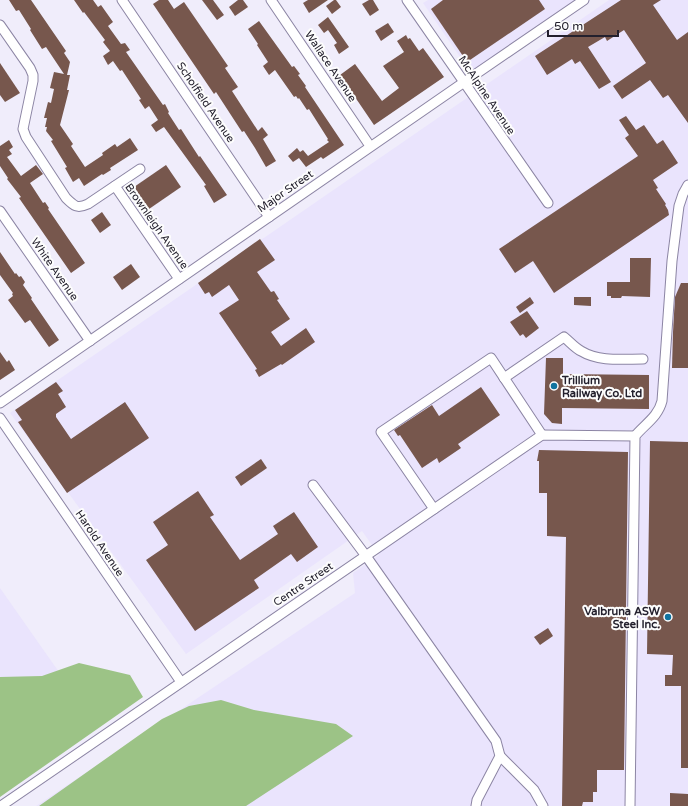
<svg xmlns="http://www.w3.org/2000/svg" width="688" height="806" viewBox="0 0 688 806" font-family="'Varela Round',sans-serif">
<rect width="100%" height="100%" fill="#f0edfb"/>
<g fill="#eae4fd">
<path d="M428,0H576L473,76L423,3Z"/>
<path d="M609,0H688V806H36L355,593L353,573L379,555L362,531L186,654L10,413Z"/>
<path d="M0,588L94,722L0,789Z"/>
</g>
<g fill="#9cc386">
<path d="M79,663L130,675L143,697L0,797V677L42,676Z"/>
<path d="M221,700L254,710L336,724L353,736L246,806H39L162,719L189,706Z"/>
</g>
<g fill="#77574d">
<path d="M9,0H31L66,51L64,53L70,62L67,75H70L67,90H69L60,125L73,144L71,146L85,167L103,155L102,153L115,144L117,147L130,138L138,150L110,168L111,170L103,175L102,174L84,186L79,178L73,182L65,168L67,167L51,141L53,140L46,131L47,127H45L47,118H44L48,102L51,103L54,89L50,88L54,72L64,74L46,47L42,49L30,30L31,29L19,10L16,11Z"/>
<path d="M74,0H93L98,7L101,5L113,22L108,26L121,44L125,43L130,50L126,52L133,62L163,105L165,104L169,112L168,113L179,130L181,129L199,157L200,156L227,195L214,203L204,186L206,185L164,127L156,132L151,125L158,120L149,106L145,109L139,100L141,99L122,70L120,71L113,61L108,65L103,56L110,51L103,42L105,40L84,12L83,13Z"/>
<path d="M159,0H168L174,9L184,2L228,66L225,68L238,87L232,91L258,131L262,127L268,135L263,139L276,161L266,167L255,148L244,131L242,132L216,92L214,94L153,4Z"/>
<path d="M202,0H213L224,15L217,20Z"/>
<path d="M238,0H243L248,7L235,16L229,7Z"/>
<path d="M308,0H328L309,13L303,3Z"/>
<path d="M334,0H336L341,7L332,14L326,6Z"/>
<path d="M369,0H373L379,10L370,16L362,4Z"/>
<path d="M443,0H539L545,9L467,62L431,9Z"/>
<path d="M621,0H661L653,5L677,40L688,32V123L668,95L663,98L650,80L622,99L613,86L646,63L624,30L607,41L605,37L588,47L611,82L599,89L580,61L575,64L572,59L547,75L535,56Z"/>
<path d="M328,17L349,47L339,54L334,45L337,43L328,30L324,33L318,25Z"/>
<path d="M259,21L292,67L294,66L300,74L298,75L306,86L305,87L344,145L323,159L321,157L306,167L299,158L293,162L288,156L297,148L300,152L303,150L308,156L329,142L327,140L328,139L309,109L307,110L299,98L298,99L296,96L294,97L275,70L269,75L263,66L268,62L257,45L258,44L248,29Z"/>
<path d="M388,23L394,32L381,41L375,31Z"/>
<path d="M406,35L408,39L410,38L419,51L423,48L444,77L374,125L340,75L355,64L382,101L399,88L383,66L404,52L397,41Z"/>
<path d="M0,63L20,93L5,102L0,95Z"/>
<path d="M626,116L636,130L644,125L657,144L663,140L678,163L653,180L658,188L656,189L666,204L665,205L668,210L669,215L554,293L533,261L515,273L499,249L638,156L625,138L629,135L619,120Z"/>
<path d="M9,140L13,147L9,150L12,154L7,157L21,176L36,165L43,174L30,183L43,203L45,202L49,208L48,209L85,263L71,273L19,198L21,197L7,179L8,178L0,166V146Z"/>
<path d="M166,165L181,187L149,209L134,187Z"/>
<path d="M102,212L111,225L100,233L91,220Z"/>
<path d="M260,239L275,260L257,272L271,292L274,291L279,299L277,300L290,319L271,332L281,346L306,328L315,342L282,365L281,364L259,377L255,370L257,369L219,313L239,300L229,285L212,297L209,292L205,294L198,283Z"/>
<path d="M0,252L15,274L16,273L19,277L21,276L25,282L23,285L32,298L31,299L59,340L49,347L30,320L25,323L8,300L13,296L12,294L13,293L0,275Z"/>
<path d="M630,258H651L650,297L622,296L621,298H611V296H607V282H630Z"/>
<path d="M131,264L140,277L122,290L113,277Z"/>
<path d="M681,283H688V368H672L673,332L675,297Z"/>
<path d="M530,297L534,303L520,313L516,307Z"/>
<path d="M574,297H591V306L574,305Z"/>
<path d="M527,311L539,328L526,338L523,334L520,336L510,322Z"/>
<path d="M0,352L7,362L9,360L15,370L0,380Z"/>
<path d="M546,358H563V374L649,375V409L562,408V424L552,423L544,414Z"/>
<path d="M56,382L63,391L58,394L66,407L56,414V417L71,439L125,402L149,438L67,493L18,422L22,420L15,410Z"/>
<path d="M481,387L500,415L458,444L461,448L439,463L437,458L422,468L400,435L398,436L394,430L432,405L439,416Z"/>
<path d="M650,441L688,442V768H681V686H665V675H672L673,655L647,654Z"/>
<path d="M539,450L628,452L624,770H597V792H593V802H583L582,806H562L566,537L547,536V493H539V461H537Z"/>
<path d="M261,459L267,468L241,486L235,477Z"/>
<path d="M198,491L214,515L210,517L240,560L278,534L273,526L294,512L318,547L297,562L291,554L254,580L259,588L195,631L146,560L168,545L153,522Z"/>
<path d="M548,628L553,636L540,645L534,637Z"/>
<path d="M670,793L688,794V806H670Z"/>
</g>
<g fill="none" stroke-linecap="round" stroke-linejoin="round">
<g stroke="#8c85a4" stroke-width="11">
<g id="minor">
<path d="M122,0L269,217"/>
<path d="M271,0L370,146"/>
<path d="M407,0L548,203"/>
<path d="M0,25L30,68L33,75V81L23,129L26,137L66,198C74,206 77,209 88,204L140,169"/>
<path d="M115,186L179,279"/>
<path d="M0,211L90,341"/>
<path d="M504,378L564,337C570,342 575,348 581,351C599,362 623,359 643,359"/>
<path d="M0,403L473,76L584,0"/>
<path d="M0,418L181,682"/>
<path d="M313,485L366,556L496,741L500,756L477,800L476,806"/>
<path d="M434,509L381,432L491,358L542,435"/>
<path d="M500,756L534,790L543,806"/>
<path d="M1,806L542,435L635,436"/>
<path d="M630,806L635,436C645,424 658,417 662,401L672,261L679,206L683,194L688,185"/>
</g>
</g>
<use href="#minor" stroke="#fff" stroke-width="9"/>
</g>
<g fill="#1074a0" stroke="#fdfdfd" stroke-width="1.5">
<circle cx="554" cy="386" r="4"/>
<circle cx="668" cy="617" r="4"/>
</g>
<g text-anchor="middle" stroke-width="4" stroke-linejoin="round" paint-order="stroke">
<g font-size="11" fill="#23202d" stroke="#fdfdfd">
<text transform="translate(331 66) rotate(56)" y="4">Wallace Avenue</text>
<text transform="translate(487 95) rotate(56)" y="4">McAlpine Avenue</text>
<text transform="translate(206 102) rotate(56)" y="4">Scholfield Avenue</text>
<text transform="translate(285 191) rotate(-35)" y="4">Major Street</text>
<text transform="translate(157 226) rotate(55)" y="4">Brownleigh Avenue</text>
<text transform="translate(55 269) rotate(55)" y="4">White Avenue</text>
<text transform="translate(100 543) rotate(56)" y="4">Harold Avenue</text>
<text transform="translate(303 584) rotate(-34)" y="4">Centre Street</text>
</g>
<g font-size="11" font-weight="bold" fill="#23202d" stroke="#fdfdfd" text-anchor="start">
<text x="562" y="384">Trillium<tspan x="562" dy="13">Railway Co. Ltd</tspan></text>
<text x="660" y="615" text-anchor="end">Valbruna ASW<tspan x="660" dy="13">Steel Inc.</tspan></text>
</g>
</g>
<path d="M548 30v6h70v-6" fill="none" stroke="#23202d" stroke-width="2"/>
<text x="554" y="30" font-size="12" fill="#23202d" stroke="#fdfdfd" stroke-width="3" paint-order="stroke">50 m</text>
</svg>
